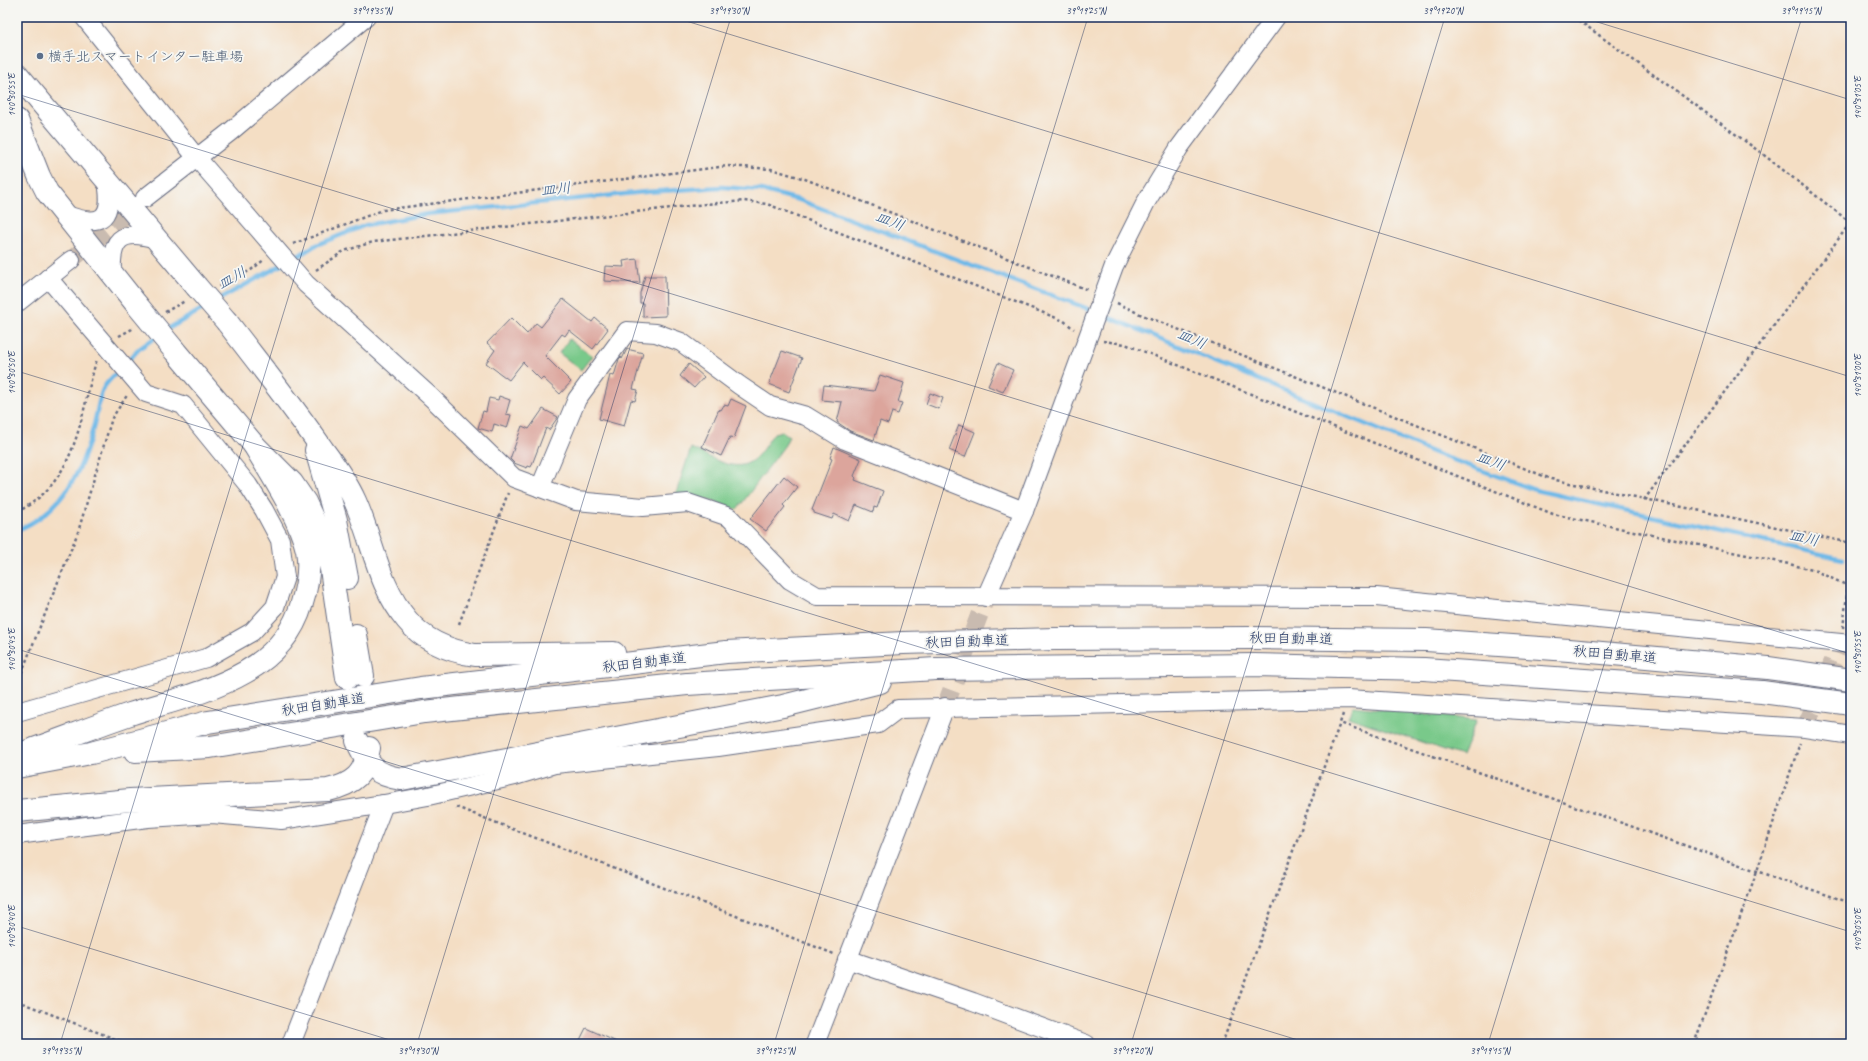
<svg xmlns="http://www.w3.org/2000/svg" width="1868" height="1061" viewBox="0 0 1868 1061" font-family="Caveat,'Klee One',sans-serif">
<rect width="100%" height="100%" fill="#f6f6f2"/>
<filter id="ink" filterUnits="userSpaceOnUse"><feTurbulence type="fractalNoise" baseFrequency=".025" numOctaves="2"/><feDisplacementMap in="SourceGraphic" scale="8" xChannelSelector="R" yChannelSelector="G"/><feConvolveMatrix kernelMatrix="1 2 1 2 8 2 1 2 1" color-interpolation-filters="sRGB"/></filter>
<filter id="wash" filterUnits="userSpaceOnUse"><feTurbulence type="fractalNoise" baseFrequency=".012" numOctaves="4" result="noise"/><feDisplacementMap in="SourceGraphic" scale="16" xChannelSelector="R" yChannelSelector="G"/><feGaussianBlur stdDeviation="0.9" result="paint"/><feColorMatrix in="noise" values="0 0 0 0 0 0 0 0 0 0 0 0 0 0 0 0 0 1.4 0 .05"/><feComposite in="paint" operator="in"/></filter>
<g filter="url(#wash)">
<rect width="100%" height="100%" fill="#f4dec4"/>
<g fill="#79c98a" stroke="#4a7c74">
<path d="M569,339L592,356L581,370L559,353Z"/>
<path d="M782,431L789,436L785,445L737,510L712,501L676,493L691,448C708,455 732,473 750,462C760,456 767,442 774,433Z"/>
<path d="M1353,706L1477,720L1462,756L1348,717Z"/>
</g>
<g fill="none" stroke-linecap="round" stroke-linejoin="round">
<g stroke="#70b9e8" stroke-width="4.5">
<path d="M290,261L314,246L366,225L427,214L645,192L722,187L761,190L799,200L1094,311"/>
<path d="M216,301L283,264"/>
<path d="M1101,314L1437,454L1535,490L1843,559"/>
<path d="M166,330L206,307"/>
<path d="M126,363L139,349L157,336"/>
<path d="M17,530C62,512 82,472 93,428C97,415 98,401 103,389C106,382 116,374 121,368"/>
</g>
</g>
<g id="blocks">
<g fill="#dca59c">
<path d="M637,259L640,283L604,281L605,266L624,267L623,261Z"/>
<path d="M645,276H665L666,316L643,317V303H640V293Z"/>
<path d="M563,299L592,322L595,318L608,329L593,349L569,330L565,336L562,334L545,356L571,382L560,394L543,378L541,380L523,362L509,380L486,363L495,350L487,343L511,318L527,334L536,323L541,327Z"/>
<path d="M627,349L643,353L633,389L638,390L635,401L631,400L624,426L599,419L610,375L614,376L619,359L621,357L622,359Z"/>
<path d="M782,351L802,358L789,392L769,384Z"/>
<path d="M998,363L1013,370L1003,392L988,386Z"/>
<path d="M689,364L704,377L694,388L680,376Z"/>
<path d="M880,375L904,383L898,402L902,403L898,414L892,412L888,424L880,421L874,440L850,431L837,422L842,402L822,400L824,385L874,391Z"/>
<path d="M930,393L943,398L939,409L926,404Z"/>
<path d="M499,396L510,400L506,414L511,415L507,428L494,424L492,432L478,428L483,411L486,412L489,398L498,400Z"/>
<path d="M731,399L746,406L734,438L730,437L721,456L702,447L719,409L721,410L724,405L728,406Z"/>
<path d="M543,409L558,417L549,430L546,428L531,467L528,466L527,468L514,463L510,459L522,426L529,429Z"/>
<path d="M959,425L975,432L965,457L949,450Z"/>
<path d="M834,447L861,459L854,476L856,478L855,480L883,491L877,508L874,507L873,512L856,505L849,521L834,514L832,519L814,513V511L812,510L832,459L830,458Z"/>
<path d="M784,476L797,487L783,505L785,507L766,531L750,519Z"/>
<path d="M586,1028L621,1044H590L580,1040Z"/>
</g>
</g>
</g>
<g filter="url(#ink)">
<use href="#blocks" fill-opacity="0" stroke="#676c82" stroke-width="1"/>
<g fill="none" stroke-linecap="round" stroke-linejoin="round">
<g stroke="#c9bbb0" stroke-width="18" stroke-dasharray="18 9" stroke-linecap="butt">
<path d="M71,260L142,201"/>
<path d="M945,707L986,597"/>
<path d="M1805,728L1841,642"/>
</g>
<path stroke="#c9bbb0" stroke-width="22" stroke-dasharray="22 11" stroke-linecap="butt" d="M363,678L370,738"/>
<g stroke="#676c82" stroke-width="20">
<g id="minor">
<path d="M84,17L196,157L306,284L433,399L514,478L576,501L643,507L688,503L729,517L790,580L817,596L1376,597L1851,644"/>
<path d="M145,198L230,132L366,17"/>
<path d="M64,214C99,227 114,222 107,182"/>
<path d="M112,276C110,240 120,228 156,239"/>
<path d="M17,303L71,260"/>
<path d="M540,488L577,399L627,331L656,333L681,342L739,385L770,406L806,416L845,440L1024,511"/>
<path d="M986,597L1024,511L1114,266L1146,202L1179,148L1276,17"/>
<path d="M17,712L206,658L252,632L275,607L285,577L280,540L264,510L248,485L183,405L146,393L48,278"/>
<path d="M17,835L148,818L212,814L281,820L384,804L428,796L515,776L555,764L718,747L878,724L898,709L1348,699L1805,728L1851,735"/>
<path d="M847,959L973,1002L1086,1044"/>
<path d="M291,1044L384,804"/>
<path d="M815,1044L945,707"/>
</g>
</g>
<g stroke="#676c82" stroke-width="24">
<g id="highway">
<path d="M17,74L196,286"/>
<path d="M17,120L39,176L47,192L137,305"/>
<path d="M227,322C259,364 293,406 323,450C335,466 347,483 355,501C373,541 378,586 407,620C424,641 449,651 475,655L614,653"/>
<path d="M174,350L254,445L292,483L305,502L325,545L331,569L347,678"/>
<path d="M316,450L336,520L347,578"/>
<path d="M356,635L363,676"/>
<path d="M357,741C368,765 374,775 402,779L783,706L880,682"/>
<path d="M135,751L210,747L424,712L687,684L936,669L1254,665L1424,669L1762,692L1851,704"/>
<path d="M17,755C55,742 92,727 130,714C195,693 280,679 302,603C307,587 310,567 307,550C299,516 272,476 254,445"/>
<path d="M17,767L91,753L208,722L421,688L726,652L903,643L1055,639L1252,638L1426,640L1569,650L1768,668L1851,680"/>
<path d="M17,811L130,800L328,790C354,784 365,774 369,748"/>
</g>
</g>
<g stroke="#676c82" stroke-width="2.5" stroke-dasharray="3 3" stroke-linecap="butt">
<path d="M1574,17L1760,152L1851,223"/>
<path d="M293,244L383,210L727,166L771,169L805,179L1088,290"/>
<path d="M316,270L344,251L373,242L706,204L744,201L767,204L1064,321L1074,329"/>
<path d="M219,287L251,270L265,259"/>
<path d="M1117,303L1140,314L1551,479L1851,543"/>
<path d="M165,312L185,301"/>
<path d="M119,336L134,328"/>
<path d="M1103,341L1125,344L1553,514L1789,564L1816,571L1848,586L1851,575"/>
<path d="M1644,500L1851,222"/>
<path d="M17,512C76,482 79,423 95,365L97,360"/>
<path d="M459,624L508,493"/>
<path d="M1843,628L1848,586H1851"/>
<path d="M17,684L78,532L112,418L128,394"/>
<path d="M1343,714L1340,723L1757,871L1851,903"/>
<path d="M456,807L834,954"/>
<path d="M17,1001L128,1044"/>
<path d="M1222,1044L1340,723"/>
<path d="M1694,1044L1757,871L1800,743"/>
</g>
<use href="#minor" stroke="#fff" stroke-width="18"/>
<use href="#highway" stroke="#fff" stroke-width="22"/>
<g stroke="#676c82" stroke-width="24" stroke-linecap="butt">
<g id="highway-bridge">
<path d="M196,286L227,322"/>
<path d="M137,305L174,350"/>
</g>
</g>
<use href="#highway-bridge" stroke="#fff" stroke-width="22"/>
</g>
</g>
<path fill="none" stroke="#1b2f5e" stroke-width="1" stroke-opacity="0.45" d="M673,17L1851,377M1581,17L1851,100M17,94L1851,654M17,371L1851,932M17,649L1311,1044M17,926L403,1044M60,1044L374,17M417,1044L731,17M774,1044L1088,17M1131,1044L1445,17M1488,1044L1802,17M1845,1044L1851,1025"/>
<circle fill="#5c6f8a" stroke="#f6f6f2" stroke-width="1.5" cx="40" cy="56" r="4"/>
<g text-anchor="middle" stroke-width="3.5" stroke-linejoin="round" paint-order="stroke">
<g font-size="14" fill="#4e5e75" stroke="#f6f6f2" text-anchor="start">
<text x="48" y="61">横手北スマートインター駐車場</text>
</g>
<g font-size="14" fill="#1b2f5e" stroke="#f6f6f2">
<text transform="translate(1291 638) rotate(1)" y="5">秋田自動車道</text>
<text transform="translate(967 641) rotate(-2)" y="5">秋田自動車道</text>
<text transform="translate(1615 654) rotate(5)" y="5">秋田自動車道</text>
<text transform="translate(644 662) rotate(-7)" y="5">秋田自動車道</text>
<text transform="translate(323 704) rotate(-9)" y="5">秋田自動車道</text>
</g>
<g font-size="15" font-style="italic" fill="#355887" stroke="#f6f6f2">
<text transform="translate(556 189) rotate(-6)" y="5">皿川</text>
<text transform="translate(890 221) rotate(21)" y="5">皿川</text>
<text transform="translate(232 278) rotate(-29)" y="5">皿川</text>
<text transform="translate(1192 339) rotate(23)" y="5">皿川</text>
<text transform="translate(1491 461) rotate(20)" y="5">皿川</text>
<text transform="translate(1804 538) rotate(13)" y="5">皿川</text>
</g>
</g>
<rect width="1868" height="1061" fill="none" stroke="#f6f6f2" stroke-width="44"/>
<rect x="22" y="22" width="1824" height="1017" fill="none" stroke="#1b2f5e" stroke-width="1.5"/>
<g font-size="10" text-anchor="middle" fill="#1b2f5e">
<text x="372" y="14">39°19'35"N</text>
<text x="729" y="14">39°19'30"N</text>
<text x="1086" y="14">39°19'25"N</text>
<text x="1443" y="14">39°19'20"N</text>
<text x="1801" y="14">39°19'15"N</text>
<text transform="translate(11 95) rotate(-90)" y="4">140°30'55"E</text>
<text transform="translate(1857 98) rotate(-90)" y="4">140°31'05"E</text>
<text transform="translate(11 373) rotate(-90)" y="4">140°30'50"E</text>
<text transform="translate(1857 376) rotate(-90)" y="4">140°31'00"E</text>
<text transform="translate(11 650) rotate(-90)" y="4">140°30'45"E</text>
<text transform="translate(1857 653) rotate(-90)" y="4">140°30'55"E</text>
<text transform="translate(11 927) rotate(-90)" y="4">140°30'40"E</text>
<text transform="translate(1857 930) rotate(-90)" y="4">140°30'50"E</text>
<text x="61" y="1054">39°19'35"N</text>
<text x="418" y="1054">39°19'30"N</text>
<text x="775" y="1054">39°19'25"N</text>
<text x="1132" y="1054">39°19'20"N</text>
<text x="1490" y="1054">39°19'15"N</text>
</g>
</svg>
